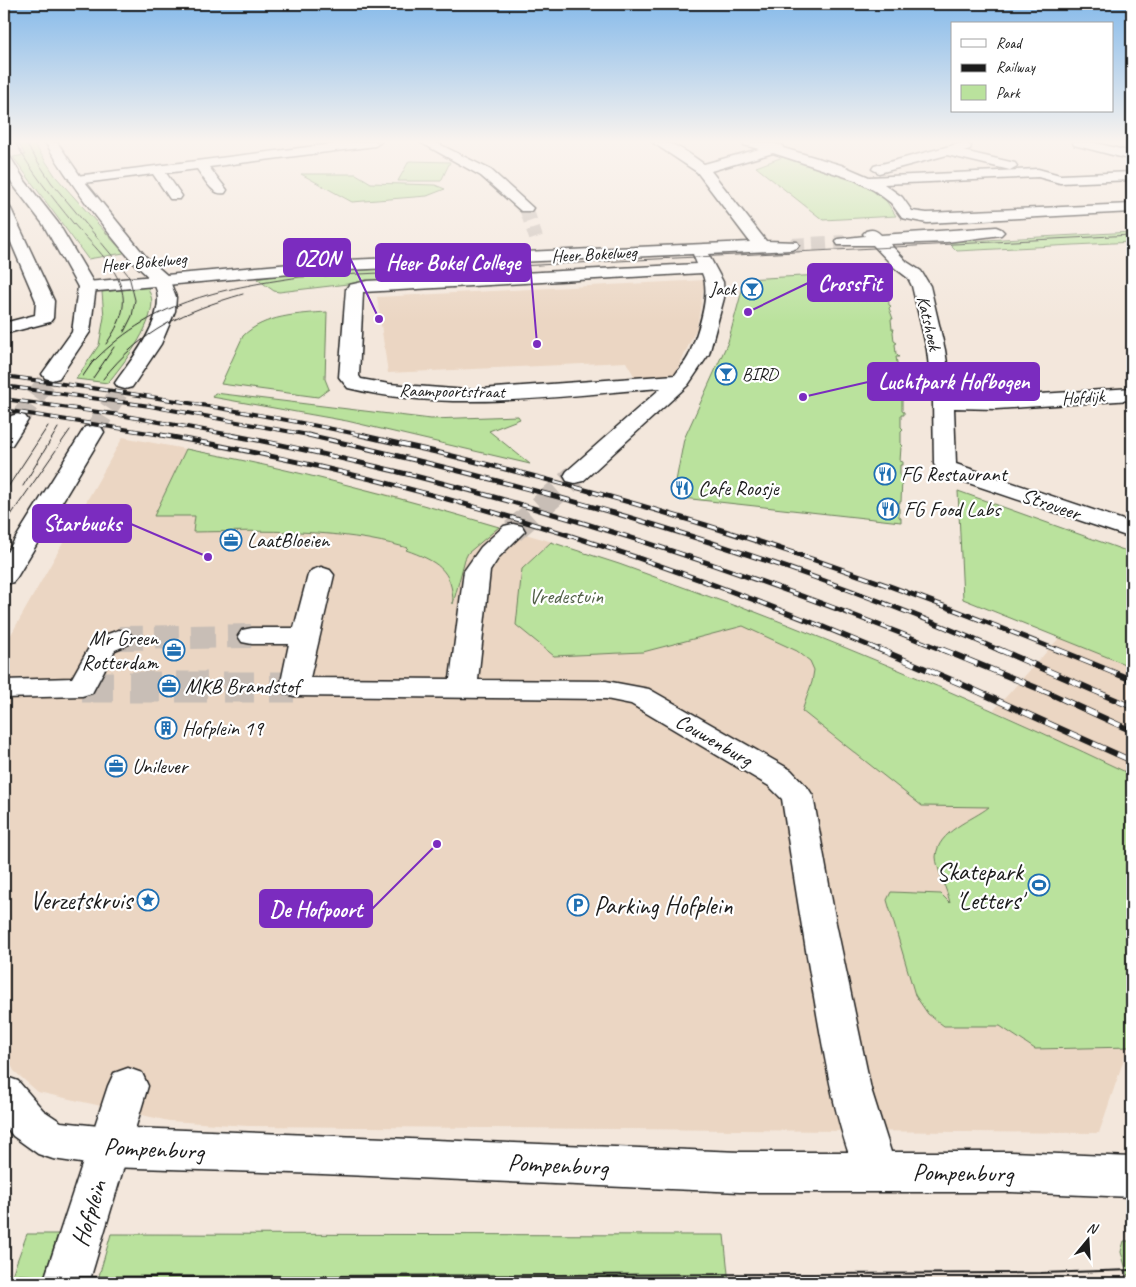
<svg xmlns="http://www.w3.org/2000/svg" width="1136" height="1287" viewBox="0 0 1136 1287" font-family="Caveat,sans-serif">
<rect width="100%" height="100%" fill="#f3e7dc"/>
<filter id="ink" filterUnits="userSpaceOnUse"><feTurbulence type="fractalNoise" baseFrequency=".02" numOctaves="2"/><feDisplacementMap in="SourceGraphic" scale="10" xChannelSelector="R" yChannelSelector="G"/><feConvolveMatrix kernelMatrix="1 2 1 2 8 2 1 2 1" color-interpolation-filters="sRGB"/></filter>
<g filter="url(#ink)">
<g fill="#ebd6c3">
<path d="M705,280L697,327L675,375L636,379L626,362L388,373L377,297Z"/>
<path d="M123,437L226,457L383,493L546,540L619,564L738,607L740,606L762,626L930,705L1132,1035L1099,1133L248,1126L169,1121L38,1092L14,1071L4,1050V647Z"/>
<path d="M1060,637L1132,667V775L994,710Z"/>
</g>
<g fill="#bae29d" stroke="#6b7f5c">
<path d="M18,142H33L56,177L124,253L88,259L13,157L25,155Z"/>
<path d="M788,155L861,182L885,199L896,216L823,220L756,167Z"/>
<path d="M409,161L450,162L441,181H398Z"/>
<path d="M301,174H356L371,183L435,185L445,189L427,196L352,202Z"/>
<path d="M1132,232V242L957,251L948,242Z"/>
<path d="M526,262L530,272L356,283L279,292L274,291L257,279L284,274Z"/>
<path d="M880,272L886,285L884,286L886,294H888L889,305L891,306L889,308L893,319H891L892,329H894L893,332L894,341L897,343L895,344L896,354L899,357H896L898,368L901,371H899L900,382L903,383L901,385L902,396L904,399L902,400V411L904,412V415H901V427L903,429L901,431V444L903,446L901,447L900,461L903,462V465H900V479H902L901,502H899V517L901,518V522L673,497L684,439L728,342L745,279Z"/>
<path d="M148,287C149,292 152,297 152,302C151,330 124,362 108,383L76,379L99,345L104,317L102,292Z"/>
<path d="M327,312L325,379L329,389L318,397L221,384L243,336C264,315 299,314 327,312Z"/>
<path d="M215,393L431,419L518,416L520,419L489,431L530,464L347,421L212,397Z"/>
<path d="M186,449C292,469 395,496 499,527L468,553L465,559L453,604C453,569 436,561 406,550L408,548C337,528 266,531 193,532L195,516H154Z"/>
<path d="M958,491L1132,553V667L963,599Z"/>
<path d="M551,542L619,564L738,607L740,606C873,657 1003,713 1132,775V1047L1035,1049L1000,1026H944L928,1014L915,995L887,900L891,892L941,894L950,903C948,892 936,867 936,857C937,831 973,820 989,807L922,806L802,711L812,682L814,670L810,661L797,651L743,626L643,652L554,656L516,625L522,569Z"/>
<path d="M27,1234H58L42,1283H9Z"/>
<path d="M111,1234L724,1235L729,1283H97Z"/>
<path d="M1124,1241H1132V1283H1130L1121,1252Z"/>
</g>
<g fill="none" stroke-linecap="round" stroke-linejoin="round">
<g stroke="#c8beb6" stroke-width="14" stroke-dasharray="14 8" stroke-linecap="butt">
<path d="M526,208L536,238"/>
<path d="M791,245L844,242"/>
</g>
<g stroke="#c8beb6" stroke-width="24" stroke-dasharray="24 12" stroke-linecap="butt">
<path d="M513,531L575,476"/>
<path d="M119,638L252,636"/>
</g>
<path stroke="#c8beb6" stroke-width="31" stroke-dasharray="31 16" stroke-linecap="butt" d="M82,687H294"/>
<g stroke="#c8beb6" stroke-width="19" stroke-dasharray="19 9" stroke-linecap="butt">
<path d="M18,420L52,374"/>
<path d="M93,432L125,383"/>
</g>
<g stroke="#1c1c1c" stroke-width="3">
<g id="minor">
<path d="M348,142H381L375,146L209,167L227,190L225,193C212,196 204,178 197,169L166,173L182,196L180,199H170L153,174L76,184L69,180L76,176Z"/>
<path d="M420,142H435L491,170L533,208L531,211H521L481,176Z"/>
<path d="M652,142C674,140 686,152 704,164L759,149L744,145L743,142H761L782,145L783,148L841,165L869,177L1038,169L1060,175L1132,172V180L1060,183L1038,177L884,184L902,197L912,211L927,213L1132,204V212L927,223L902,218L891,203L875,191L855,180L773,153L711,171L766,241L797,242L799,245L797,248L791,250L708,254L723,282L724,298L709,354L688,385L583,481L575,483L567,481L564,476L567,471L661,388C558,396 449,413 348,388L339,377L346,289L349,285L367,281L697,264L693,254L325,271L87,292L81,291L78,287L81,283L87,282L325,261L750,242L697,172ZM702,273C712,293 698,332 690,353C687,361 680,368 675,375L467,390L389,384L361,379L359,376L363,292Z"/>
<path d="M965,142L971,146L970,149L963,151L1015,163L1017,166L1010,170L947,155L879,173L872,169L874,166Z"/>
<path d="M1073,142H1092L1132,152V160L1074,145Z"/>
<path d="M4,205L9,206L11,209L54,301L53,318L50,322L4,334V323L35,315L36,301L4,226Z"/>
<path d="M996,227L1001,229L1004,232L1001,235L947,242L890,244L907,262L921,271L930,286L945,350L952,396L996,397L1132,388V400L996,409L954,408L956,464L1132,523V538L939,473L934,464L933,402L927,350L912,286L908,278L895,268L873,245H838L836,242L838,239L865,236L863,234L866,231C873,229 876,230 881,235Z"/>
<path d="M513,524L522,526L525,531L499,557L490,571L478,680L606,681L649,689L791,770L808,788L813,796L836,923L871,1089L897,1171L891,1185L876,1191L861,1185C838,1133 828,1076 818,1020C805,947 793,873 782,799L769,786L631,704L606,699L294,696L284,693L280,687L289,644H252L242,642L238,636L242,630L252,628H294L308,575L312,570L321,567L330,570L334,575L310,678L450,679L464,571L481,547L504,526Z"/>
<path d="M119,630L129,632L133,638L129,644L115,650L92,693L82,696L4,698V680L72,678L94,639Z"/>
<path d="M128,1068L142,1073L148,1086L89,1283H43L108,1086L114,1073Z"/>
</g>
</g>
<g stroke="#1c1c1c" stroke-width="3">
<g id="major">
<path d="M45,142H57L81,177L146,257L168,276L176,297L175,311L161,344L132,387L125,389L118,387L115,383C131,360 158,328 158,299C158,281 144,274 133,262C101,225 71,184 45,142Z"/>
<path d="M4,154L9,155L25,181L58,223L96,287L90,332L59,378L52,380L45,378L42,374L72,332L78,287L43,224L14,186L4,169Z"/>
<path d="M18,414L25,416L28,420L12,445L4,446V425L11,416Z"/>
<path d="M93,426L101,427L104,432L17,577L13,582L4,585V557L82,432L85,427Z"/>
<path d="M4,1076L18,1081L43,1110L61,1122L108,1127L740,1152H1011L1132,1157V1197L1011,1192H740L322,1174L108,1167L53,1159L38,1154L13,1136L4,1124Z"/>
</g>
</g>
<use href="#minor" fill="#fff" fill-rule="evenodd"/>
<use href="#major" fill="#fff" fill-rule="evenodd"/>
<g stroke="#1c1c1c" stroke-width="1">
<path d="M15,142C31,171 52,197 73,223C90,243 116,264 122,291C127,310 117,328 106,344"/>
<path d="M25,142L51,182L129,276L135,300L132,316L124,332"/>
<path d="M90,365C150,302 217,289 300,277L1132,235"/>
<path d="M83,376L94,360"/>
<path d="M93,378L114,347"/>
<path d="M103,379C141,330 185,311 243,294"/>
<path d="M23,486L58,428"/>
<path d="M4,493L48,426"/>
<path d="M4,525L70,430"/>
</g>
<path stroke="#1c1c1c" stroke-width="2" d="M4,1275L68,1277L1041,1273L1132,1270"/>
<g stroke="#1c1c1c" stroke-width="4">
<g id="rail-far2">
<path d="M4,376C126,392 246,410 366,436"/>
<path d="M4,386L150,406L314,436"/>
<path d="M4,399L120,415L237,436"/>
<path d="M4,410L168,436"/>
</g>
</g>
<g stroke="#1c1c1c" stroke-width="5">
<g id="rail-far1">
<path d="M161,435C408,477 651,554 882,651"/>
<path d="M230,435C289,445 348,460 407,474C590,520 769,580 945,651"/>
<path d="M308,435C544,488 779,554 1001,651"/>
<path d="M360,435C599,486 833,559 1059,651"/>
</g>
</g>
<g stroke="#1c1c1c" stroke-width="6">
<g id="rail">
<path d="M879,649L961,684L1132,761"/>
<path d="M941,649L1049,693L1132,731"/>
<path d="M998,649L1132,707"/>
<path d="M1056,649L1132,680"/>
</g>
</g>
<use href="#rail-far2" stroke="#fff" stroke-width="2.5" stroke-dasharray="8" stroke-linecap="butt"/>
<use href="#rail-far1" stroke="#fff" stroke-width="3" stroke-dasharray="10" stroke-linecap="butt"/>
<use href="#rail" stroke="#fff" stroke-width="4.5" stroke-dasharray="13" stroke-linecap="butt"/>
</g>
</g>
<linearGradient id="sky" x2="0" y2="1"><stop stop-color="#86baea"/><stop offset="0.44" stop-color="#faf4ef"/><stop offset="1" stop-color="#faf4ef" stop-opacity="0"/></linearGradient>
<rect width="1136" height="322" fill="url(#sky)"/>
<defs>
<g id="bar-ring" transform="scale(1.125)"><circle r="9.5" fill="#fff" stroke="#1f6fb2" stroke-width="1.5"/><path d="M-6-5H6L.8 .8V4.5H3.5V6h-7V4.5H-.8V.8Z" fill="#1f6fb2"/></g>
<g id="restaurant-ring" transform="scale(1.125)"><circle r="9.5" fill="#fff" stroke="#1f6fb2" stroke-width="1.5"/><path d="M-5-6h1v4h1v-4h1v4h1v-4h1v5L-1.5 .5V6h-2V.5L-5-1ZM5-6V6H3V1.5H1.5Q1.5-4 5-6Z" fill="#1f6fb2"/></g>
<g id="office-ring" transform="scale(1.125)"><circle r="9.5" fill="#fff" stroke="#1f6fb2" stroke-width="1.5"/><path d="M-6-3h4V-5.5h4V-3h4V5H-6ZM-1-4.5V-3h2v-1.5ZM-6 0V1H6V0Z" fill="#1f6fb2"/></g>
<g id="building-ring" transform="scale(1.125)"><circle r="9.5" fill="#fff" stroke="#1f6fb2" stroke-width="1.5"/><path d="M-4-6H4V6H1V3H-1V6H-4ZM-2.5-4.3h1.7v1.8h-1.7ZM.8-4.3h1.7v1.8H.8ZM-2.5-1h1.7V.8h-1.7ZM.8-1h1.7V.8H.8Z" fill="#1f6fb2"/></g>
<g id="stadium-ring" transform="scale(1.125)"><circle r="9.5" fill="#fff" stroke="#1f6fb2" stroke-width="1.5"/><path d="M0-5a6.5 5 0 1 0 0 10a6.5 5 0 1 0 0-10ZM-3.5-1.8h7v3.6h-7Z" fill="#1f6fb2"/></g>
<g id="sight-ring" transform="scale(1.125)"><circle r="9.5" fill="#fff" stroke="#1f6fb2" stroke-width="1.5"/><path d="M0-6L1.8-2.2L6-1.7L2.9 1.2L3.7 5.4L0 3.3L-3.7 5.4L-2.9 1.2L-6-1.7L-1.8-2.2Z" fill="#1f6fb2"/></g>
<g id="parking-ring" transform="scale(1.125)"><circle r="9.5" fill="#fff" stroke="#1f6fb2" stroke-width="1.5"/><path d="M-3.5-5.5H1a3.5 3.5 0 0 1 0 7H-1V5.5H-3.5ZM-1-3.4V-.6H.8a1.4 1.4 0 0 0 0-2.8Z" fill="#1f6fb2"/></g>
</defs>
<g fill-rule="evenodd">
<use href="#bar-ring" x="752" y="289"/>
<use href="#bar-ring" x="726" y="374"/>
<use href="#restaurant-ring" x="885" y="474"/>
<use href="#restaurant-ring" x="682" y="488"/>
<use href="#restaurant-ring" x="888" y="509"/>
<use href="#office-ring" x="231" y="540"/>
<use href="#office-ring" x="174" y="650"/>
<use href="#office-ring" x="169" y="686"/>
<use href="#building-ring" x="166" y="728"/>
<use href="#office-ring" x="116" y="766"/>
<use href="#stadium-ring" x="1039" y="885"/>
<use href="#sight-ring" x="148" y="900"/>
<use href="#parking-ring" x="578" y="905"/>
</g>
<g text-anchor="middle" stroke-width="4.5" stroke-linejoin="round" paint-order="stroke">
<g font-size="18" fill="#1c1c1c" stroke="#fff">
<text transform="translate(594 254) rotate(-3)" y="6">Heer Bokelweg</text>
<text transform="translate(144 262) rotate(-5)" y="6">Heer Bokelweg</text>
<text transform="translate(929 323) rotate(77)" y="6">Katshoek</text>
<text transform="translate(452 391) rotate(1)" y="6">Raampoortstraat</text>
<text transform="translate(1083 397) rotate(-4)" y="6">Hofdijk</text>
</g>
<g font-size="18" fill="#1c1c1c" stroke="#fff" text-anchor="end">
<text x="736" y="295">Jack</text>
<text x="742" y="380" text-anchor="start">BIRD</text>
</g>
<g font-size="21" fill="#1c1c1c" stroke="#fff" text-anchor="start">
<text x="901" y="481">FG Restaurant</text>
<text x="698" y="495">Cafe Roosje</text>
<text x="904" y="516">FG Food Labs</text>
<text x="247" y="547">LaatBloeien</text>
<text x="158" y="645" text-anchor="end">Mr Green<tspan x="158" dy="24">Rotterdam</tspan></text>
<text x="185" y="693">MKB Brandstof</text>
<text x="182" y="735">Hofplein 19</text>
<text x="132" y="773">Unilever</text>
</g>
<g font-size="21" fill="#1c1c1c" stroke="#fff">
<text transform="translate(1051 504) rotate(19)" y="7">Stroveer</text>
<text transform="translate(714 740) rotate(30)" y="7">Couwenburg</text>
</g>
<g font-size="21" fill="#536149" stroke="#fff">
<text x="566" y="603">Vredestuin</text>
</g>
<g font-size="25" fill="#1c1c1c" stroke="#fff" text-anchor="end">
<text x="1023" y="880">Skatepark<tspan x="1023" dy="29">'Letters'</tspan></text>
<text x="132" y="909">Verzetskruis</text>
<text x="594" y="914" text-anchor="start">Parking Hofplein</text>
</g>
<g font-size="25" fill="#1c1c1c" stroke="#fff">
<text transform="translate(154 1148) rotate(3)" y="9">Pompenburg</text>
<text transform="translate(558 1164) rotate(3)" y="9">Pompenburg</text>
<text transform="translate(963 1172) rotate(1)" y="9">Pompenburg</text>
<text transform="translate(88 1213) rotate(-73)" y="9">Hofplein</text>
</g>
</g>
<path fill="none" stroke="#7b2cbf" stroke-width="2" d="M379 319L350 258M537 344L530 262M748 312L808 283M803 397L868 382M208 557L131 524M437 844L372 909"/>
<g fill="#7b2cbf" stroke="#fff" stroke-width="2">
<circle cx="379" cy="319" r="5"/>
<circle cx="537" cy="344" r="5"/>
<circle cx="748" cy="312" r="5"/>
<circle cx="803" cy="397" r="5"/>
<circle cx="208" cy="557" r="5"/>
<circle cx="437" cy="844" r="5"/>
</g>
<g fill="#7b2cbf" stroke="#7b2cbf" stroke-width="2">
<rect x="284" y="239" width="66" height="37" rx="5"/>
<rect x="376" y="244" width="154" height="37" rx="5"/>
<rect x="808" y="264" width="84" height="37" rx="5"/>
<rect x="868" y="363" width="171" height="37" rx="5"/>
<rect x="33" y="505" width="98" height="37" rx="5"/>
<rect x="260" y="890" width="112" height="37" rx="5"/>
</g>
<g font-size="22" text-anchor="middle" font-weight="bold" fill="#fff">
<text x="317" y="266">OZON</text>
<text x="453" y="270">Heer Bokel College</text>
<text x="850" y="291">CrossFit</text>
<text x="954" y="389">Luchtpark Hofbogen</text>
<text x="82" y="531">Starbucks</text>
<text x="316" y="917">De Hofpoort</text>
</g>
<rect width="1136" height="1287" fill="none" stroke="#fff" stroke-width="20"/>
<rect x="10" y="10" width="1116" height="1267" fill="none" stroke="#1c1c1c" stroke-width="2" filter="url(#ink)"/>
<rect x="951" y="22" width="162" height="90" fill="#ffffff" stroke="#a4a4a4"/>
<rect x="961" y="39" width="25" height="8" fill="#ffffff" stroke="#a4a4a4"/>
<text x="996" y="48" font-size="15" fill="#1c1c1c">Road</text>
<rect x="961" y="64" width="25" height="8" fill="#1c1c1c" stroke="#a4a4a4"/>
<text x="996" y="72" font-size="15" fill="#1c1c1c">Railway</text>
<rect x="961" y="85" width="25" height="15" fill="#bae29d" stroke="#a4a4a4"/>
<text x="996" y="98" font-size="15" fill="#1c1c1c">Park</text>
<g transform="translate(1088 1240) rotate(18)" stroke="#ffffff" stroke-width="4" paint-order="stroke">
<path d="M0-4L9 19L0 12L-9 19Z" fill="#1c1c1c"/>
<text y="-8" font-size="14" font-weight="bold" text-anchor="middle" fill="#1c1c1c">N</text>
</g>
</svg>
